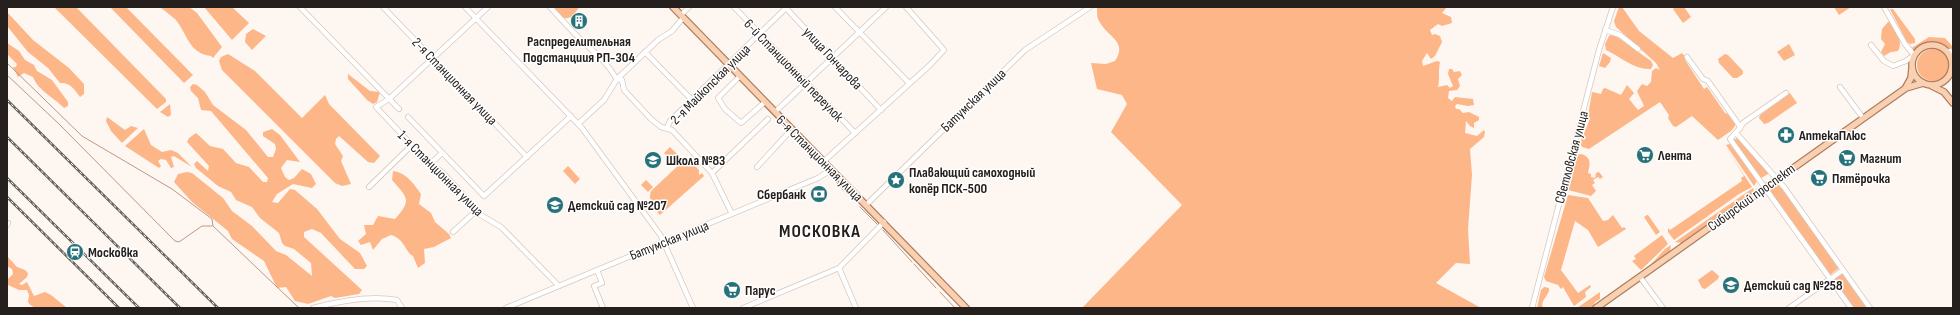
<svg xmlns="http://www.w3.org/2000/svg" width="1960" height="315" viewBox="0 0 1960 315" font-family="'Sofia Sans Condensed',sans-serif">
<rect width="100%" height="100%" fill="#fef6f1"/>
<g fill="#fdb687">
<path d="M54,7H76L166,99V102L157,109Z"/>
<path d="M110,7H126L193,75L184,83Z"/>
<path d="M160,7H189L197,13L222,47L213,58L211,56C188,53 188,34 175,19C170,15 165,11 160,7Z"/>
<path d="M204,7H232L249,23L232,40Z"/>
<path d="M552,7H579C570,23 562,21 552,7Z"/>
<path d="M1099,7H1447L1442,13L1451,17L1452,23L1442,26L1438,24L1430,30L1432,35L1435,34L1440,36L1442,42L1435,56L1431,59L1427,53L1422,61L1423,66L1437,61L1440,62C1438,71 1440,79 1438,87L1447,85L1450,88L1453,86L1448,74L1449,69H1452L1454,72L1460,71L1462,75L1458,79L1460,86L1457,90L1449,91L1448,98L1452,101L1455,97L1473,99L1474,105L1468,106L1457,104L1455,106L1456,109H1459L1463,113L1469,112L1479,117V120L1474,123V128L1470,126L1466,121L1465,133L1477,136L1484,130L1485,132L1484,137L1470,149L1472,175L1468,229L1470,264L1456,263L1436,283L1481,308H1082L1182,205L1111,132L1127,104L1122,95L1097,89L1091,63L1106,64L1115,61C1128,41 1108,38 1099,21C1097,18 1097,12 1097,8Z"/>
<path d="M1619,7H1622L1639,31L1673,58L1682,53L1686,58L1685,60L1704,89L1707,87L1725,113L1731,115L1735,121V126L1731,131L1718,140L1692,116L1676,127L1673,126L1668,118L1669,115L1660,102L1589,149L1582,147L1580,143L1589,121V110L1592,92L1601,94L1603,89L1605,88L1621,95L1627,85L1634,93L1629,99L1638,110L1644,106L1637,91L1642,84L1647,86L1651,82L1652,71L1656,68L1660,70L1656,63L1616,27L1614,21Z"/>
<path d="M1675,7H1684L1691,17L1683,23L1673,9Z"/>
<path d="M1834,7H1851L1839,15Z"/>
<path d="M1890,9H1893L1915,39V43L1910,44L1907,42Z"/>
<path d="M7,12L33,40L69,68L84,84V94L80,97C74,89 70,82 60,83L48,68L28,52L7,26Z"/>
<path d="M1891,21C1895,31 1904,41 1898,51L1891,52L1884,56L1881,52L1885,44L1881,39L1882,29L1888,22Z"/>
<path d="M253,29L266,36L252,50L245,42L246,34Z"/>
<path d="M1613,34L1651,61L1653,65L1651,69C1634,70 1621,57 1606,50L1605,44L1609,36Z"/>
<path d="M1929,37L1945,38L1953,47V49C1948,49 1946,45 1941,44C1931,40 1921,45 1914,52L1910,49Z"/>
<path d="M7,43L19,51L25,60L34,65L37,71L52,80L68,102V106L64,108C54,97 39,92 33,77L24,73L18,77L13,67H16L17,64L7,54Z"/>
<path d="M1789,44L1795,55L1784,61L1777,52Z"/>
<circle cx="1933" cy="65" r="16"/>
<path d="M1603,53L1611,58L1610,62L1605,68L1599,66Z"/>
<path d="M228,54L255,71L302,118L325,95L329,104L380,156L374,163L368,162L339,136L336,139L335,144L343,156L341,161L351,184L342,186L335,183L222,70L219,61L221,57Z"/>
<path d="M1725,54L1728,55L1743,71V74L1737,78H1733L1719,63L1718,59Z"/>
<path d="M348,74L370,91L380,92L377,102L373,104L367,100L348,79Z"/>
<path d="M193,84L197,85L205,92L213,105L246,130L268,157H273L276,149L275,144L263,136V132L272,129L280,135L300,162L287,160L281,168L285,177L289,180L294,178L302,169L311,174L316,184L312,188L293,184L277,194L272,202L278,203L290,189L295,190L317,209L340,239L360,253L367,266L364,269H355L321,233L312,229L304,232V237L362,290L359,294L335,298L331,296L308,304L295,301L286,287L277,288L264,261L232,239L228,231L192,202L174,182L178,174L187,172L192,173L223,198L232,211L252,226L276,251L286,255L312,276L311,263L294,249L285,246L282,243L279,233L260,218L252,207L236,200L231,192L218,186L196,168L194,164L197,161L208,171L209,166L187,142L189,138L196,133L210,146L223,149L236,163L249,167L263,182H267L268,178L211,111L201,110L198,98L191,91L190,87Z"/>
<path d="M1790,93L1797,103L1768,123L1764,124L1759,118L1760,115Z"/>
<path d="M170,104L171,115L168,117L160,112Z"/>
<path d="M107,117L125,130L131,126L138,128L122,143L111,131L106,121Z"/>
<path d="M144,129L151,145L162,152L171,150L178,153L192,167L174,156L171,157L174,167L171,168L166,160L161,159L158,161L161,166L159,168L125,146Z"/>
<path d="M1737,138L1770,173L1761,178L1734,140Z"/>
<path d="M1730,144L1757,181L1754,186L1726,145Z"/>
<path d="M670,147L682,159L676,165L664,153Z"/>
<path d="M1726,148L1752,187L1739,194L1674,240L1668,232V228L1670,230L1742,181L1741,178L1744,176Z"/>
<path d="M1581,154C1592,157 1590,164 1588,173L1591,174V177L1595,178L1596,173L1599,172L1603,177L1600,179L1598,177L1593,180L1595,183L1592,185L1596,191L1591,196L1568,190L1576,155Z"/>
<path d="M682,162L692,163L699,170V175L702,173L704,176L660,215L657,212L661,209C652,206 648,200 651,191Z"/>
<path d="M568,166L580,179L575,184L563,171Z"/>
<path d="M393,171C407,173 413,183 421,194L419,204L431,213L435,222L449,234L451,238L434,247L424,249L425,263L418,268L413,256C405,252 405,239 391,235L382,239L373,250L370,242L361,245L358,241L366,234L364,225H373L378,216L395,219C412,200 408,198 392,180Z"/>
<path d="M646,180L653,187L648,192L641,185Z"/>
<path d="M1779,183L1839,268L1830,275L1769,190Z"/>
<path d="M1753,188L1754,191L1682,243L1675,242Z"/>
<path d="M1568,195L1588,198L1603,221L1608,220L1613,215L1622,228L1624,227L1626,229L1598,247L1588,230L1575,221L1561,270L1578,293L1590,285L1591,287L1585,292L1586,297L1574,306L1563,287L1561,289L1558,285L1546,281L1544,277Z"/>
<path d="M1647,215H1648L1660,232L1656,235L1644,217Z"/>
<path d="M1662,235L1668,244L1641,270L1632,261L1636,259L1634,256Z"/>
<path d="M1671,245L1670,251L1644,272L1665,249Z"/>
<path d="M7,256L17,267L25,270L28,273L27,277L19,284L22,285L27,282L34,296L45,292L51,295L67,308C56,308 34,313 28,302L29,295L27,290H19L8,285L7,280L13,274L12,269L7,266Z"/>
<path d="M1712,270L1719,276L1718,279L1705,289L1702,288L1698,280Z"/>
<path d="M1842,272L1867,308H1852L1832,279Z"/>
<path d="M1544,287L1549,288C1550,296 1540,299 1543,308H1537L1541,290Z"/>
<path d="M1600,292V299L1595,302L1592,308H1577Z"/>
</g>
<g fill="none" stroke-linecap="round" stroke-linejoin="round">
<g stroke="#bc9a85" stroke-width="1">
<path d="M7,63L82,136L172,189L212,219L213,226L299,308"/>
<path d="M7,75L59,124L175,241L179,242L202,226H212"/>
<path d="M766,107L787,129"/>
<path d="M792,134L825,171"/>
<path d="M831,176L844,191"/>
<path d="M846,193L848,194"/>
<path d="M860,207L878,225"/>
<path d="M883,230L912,262"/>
<path d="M914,264L936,288"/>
<path d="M940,292L955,308"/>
</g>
<g stroke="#d6c9c1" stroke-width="6">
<g id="minor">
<path d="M300,7L399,109"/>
<path d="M383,7L527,157"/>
<path d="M465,7L582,128L661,236L693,308"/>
<path d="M488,7L389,99L376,107L430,164L442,172L471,203L479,214L501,227L559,286"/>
<path d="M550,7C560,18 570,29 580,39C594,52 607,62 616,78L622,80L624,90L651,119L661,127L672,130L712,173L732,214"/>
<path d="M734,7L855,133"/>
<path d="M785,7L881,110"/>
<path d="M835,7L909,83"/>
<path d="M681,15L689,7"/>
<path d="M1605,30L1620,35L1638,49"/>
<path d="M1871,45L1884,61L1893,66L1906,61L1914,55L1905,44L1884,7"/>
<path d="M1947,51L1953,52"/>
<path d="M645,52L691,99"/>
<path d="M1687,57L1703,79L1708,81L1739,125L1740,128L1730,139L1851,308"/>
<path d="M1953,64V63"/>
<path d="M740,76L718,98L725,109L741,123L765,102"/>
<path d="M1840,87L1863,118"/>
<path d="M775,112L886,7"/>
<path d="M408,117L484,196L571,116"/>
<path d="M578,124L604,100L617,79L658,40L672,31L683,18"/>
<path d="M667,128L670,121L787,7"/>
<path d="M1740,128L1743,123L1786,93"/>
<path d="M1737,134L1784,187L1870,308"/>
<path d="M823,162L930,65L944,50L906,7"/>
<path d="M430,164L442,153"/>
<path d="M757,167L792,129"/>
<path d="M712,173L768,119"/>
<path d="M369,187L412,145"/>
<path d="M866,205L1025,50L1090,7"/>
<path d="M7,225L8,223"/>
<path d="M453,232L476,211"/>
<path d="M839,268L856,308"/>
<path d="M597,270L602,283L594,286L603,308"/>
<path d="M1640,277L1663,308"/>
<path d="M313,308C339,301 371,295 397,300L402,308"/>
<path d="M506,308L818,178L831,170"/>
<path d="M743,308L839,268L884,222"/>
<path d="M1532,308L1599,50L1613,7"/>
<path d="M1789,308L1843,270"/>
</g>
</g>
<g stroke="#ae7e5e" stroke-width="8">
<g id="major">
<path d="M673,7L966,308"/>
<circle cx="1932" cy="65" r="20"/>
<path d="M1932,86L1944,92L1953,103"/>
<path d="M1906,87L1911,78L1912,69"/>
<path d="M1596,308L1906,88L1923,83"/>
</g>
</g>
<use href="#minor" stroke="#fff" stroke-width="4.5"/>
<use href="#major" stroke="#fad0b3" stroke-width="5.5"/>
<g stroke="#66605d" stroke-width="2.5">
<g id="rail">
<path d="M7,100L218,308"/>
<path d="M7,137L180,308"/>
<path d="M7,178L139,308"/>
<path d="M7,197L119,308"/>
</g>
</g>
<use href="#rail" stroke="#fff" stroke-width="1" stroke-dasharray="3" stroke-linecap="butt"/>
</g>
<defs>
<g id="building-disc" transform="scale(0.9)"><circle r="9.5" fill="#27717a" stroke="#fff"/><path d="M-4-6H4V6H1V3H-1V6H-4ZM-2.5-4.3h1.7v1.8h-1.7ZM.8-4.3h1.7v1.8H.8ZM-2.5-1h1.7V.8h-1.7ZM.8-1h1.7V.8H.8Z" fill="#fff"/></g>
<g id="pharmacy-disc" transform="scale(0.9)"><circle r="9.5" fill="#27717a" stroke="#fff"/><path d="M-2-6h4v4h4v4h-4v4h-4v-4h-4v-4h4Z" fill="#fff"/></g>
<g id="supermarket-disc" transform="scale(0.9)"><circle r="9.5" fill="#27717a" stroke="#fff"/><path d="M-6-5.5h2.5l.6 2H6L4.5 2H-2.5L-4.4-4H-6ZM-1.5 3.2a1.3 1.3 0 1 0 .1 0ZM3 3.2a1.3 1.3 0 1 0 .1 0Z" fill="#fff"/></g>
<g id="school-disc" transform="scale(0.9)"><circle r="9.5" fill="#27717a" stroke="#fff"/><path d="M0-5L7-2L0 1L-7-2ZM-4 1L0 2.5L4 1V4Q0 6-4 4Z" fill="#fff"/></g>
<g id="sight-disc" transform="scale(0.9)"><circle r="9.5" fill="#27717a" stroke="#fff"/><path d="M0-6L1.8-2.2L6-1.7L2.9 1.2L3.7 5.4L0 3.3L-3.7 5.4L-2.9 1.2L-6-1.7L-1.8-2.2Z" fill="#fff"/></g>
<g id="bank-disc" transform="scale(0.9)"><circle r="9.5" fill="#27717a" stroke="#fff"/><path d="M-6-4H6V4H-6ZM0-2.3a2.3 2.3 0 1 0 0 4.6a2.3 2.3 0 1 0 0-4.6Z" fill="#fff"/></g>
<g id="station-disc" transform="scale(0.9)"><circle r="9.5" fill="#27717a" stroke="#fff"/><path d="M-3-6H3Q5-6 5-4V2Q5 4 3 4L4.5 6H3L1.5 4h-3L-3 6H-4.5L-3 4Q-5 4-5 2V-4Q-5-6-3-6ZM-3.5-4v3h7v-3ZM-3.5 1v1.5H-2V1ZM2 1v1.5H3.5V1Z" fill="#fff"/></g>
</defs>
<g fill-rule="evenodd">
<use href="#building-disc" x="579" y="21"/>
<use href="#pharmacy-disc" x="1786" y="135"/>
<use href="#supermarket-disc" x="1645" y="155"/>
<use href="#supermarket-disc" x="1847" y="158"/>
<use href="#school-disc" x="653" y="160"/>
<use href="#supermarket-disc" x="1819" y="178"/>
<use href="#sight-disc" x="896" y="180"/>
<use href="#bank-disc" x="819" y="194"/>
<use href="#school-disc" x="555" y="205"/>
<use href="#station-disc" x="75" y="252"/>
<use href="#school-disc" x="1731" y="285"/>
<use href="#supermarket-disc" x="732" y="290"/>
</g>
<g text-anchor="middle" stroke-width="3" stroke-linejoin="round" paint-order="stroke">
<g font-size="14" font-weight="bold" fill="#25201d" stroke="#fff" text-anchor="start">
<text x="579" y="46" text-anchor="middle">Распределительная<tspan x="579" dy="16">Подстанциия РП-304</tspan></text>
<text x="1799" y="140">АптекаПлюс</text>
<text x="1658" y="160">Лента</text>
<text x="1860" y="163">Магнит</text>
<text x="666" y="165">Школа №83</text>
<text x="909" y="177">Плавающий самоходный<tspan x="909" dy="16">копёр ПСК-500</tspan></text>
<text x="1832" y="183">Пятёрочка</text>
<text x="806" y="199" text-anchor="end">Сбербанк</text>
<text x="568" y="210">Детский сад №207</text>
<text x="88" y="257">Московка</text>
<text x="1744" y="290">Детский сад №258</text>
<text x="745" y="295">Парус</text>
</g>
<g font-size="14" fill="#25201d" stroke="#fff">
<text transform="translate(833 58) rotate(47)" y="5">улица Гончарова</text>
<text transform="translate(794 70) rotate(46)" y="5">6-й Станционный переулок</text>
<text transform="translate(455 81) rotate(46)" y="5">2-я Станционная улица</text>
<text transform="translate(710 84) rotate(-45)" y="5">2-я Майкопская улица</text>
<text transform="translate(973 100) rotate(-44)" y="5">Батумская улица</text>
<text transform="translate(1571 157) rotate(-75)" y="5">Светловская улица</text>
<text transform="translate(820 158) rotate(45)" y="5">6-я Станционная улица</text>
<text transform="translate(441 173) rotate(45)" y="5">1-я Станционная улица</text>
<text transform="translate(1751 197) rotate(-36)" y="5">Сибирский проспект</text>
<text transform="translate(669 240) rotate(-22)" y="5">Батумская улица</text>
</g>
<g font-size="18" font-weight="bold" letter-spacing="1" fill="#25201d" stroke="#fff">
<text x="820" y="237">МОСКОВКА</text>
</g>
</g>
<rect width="1960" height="315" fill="none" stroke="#25201d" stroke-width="16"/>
</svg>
